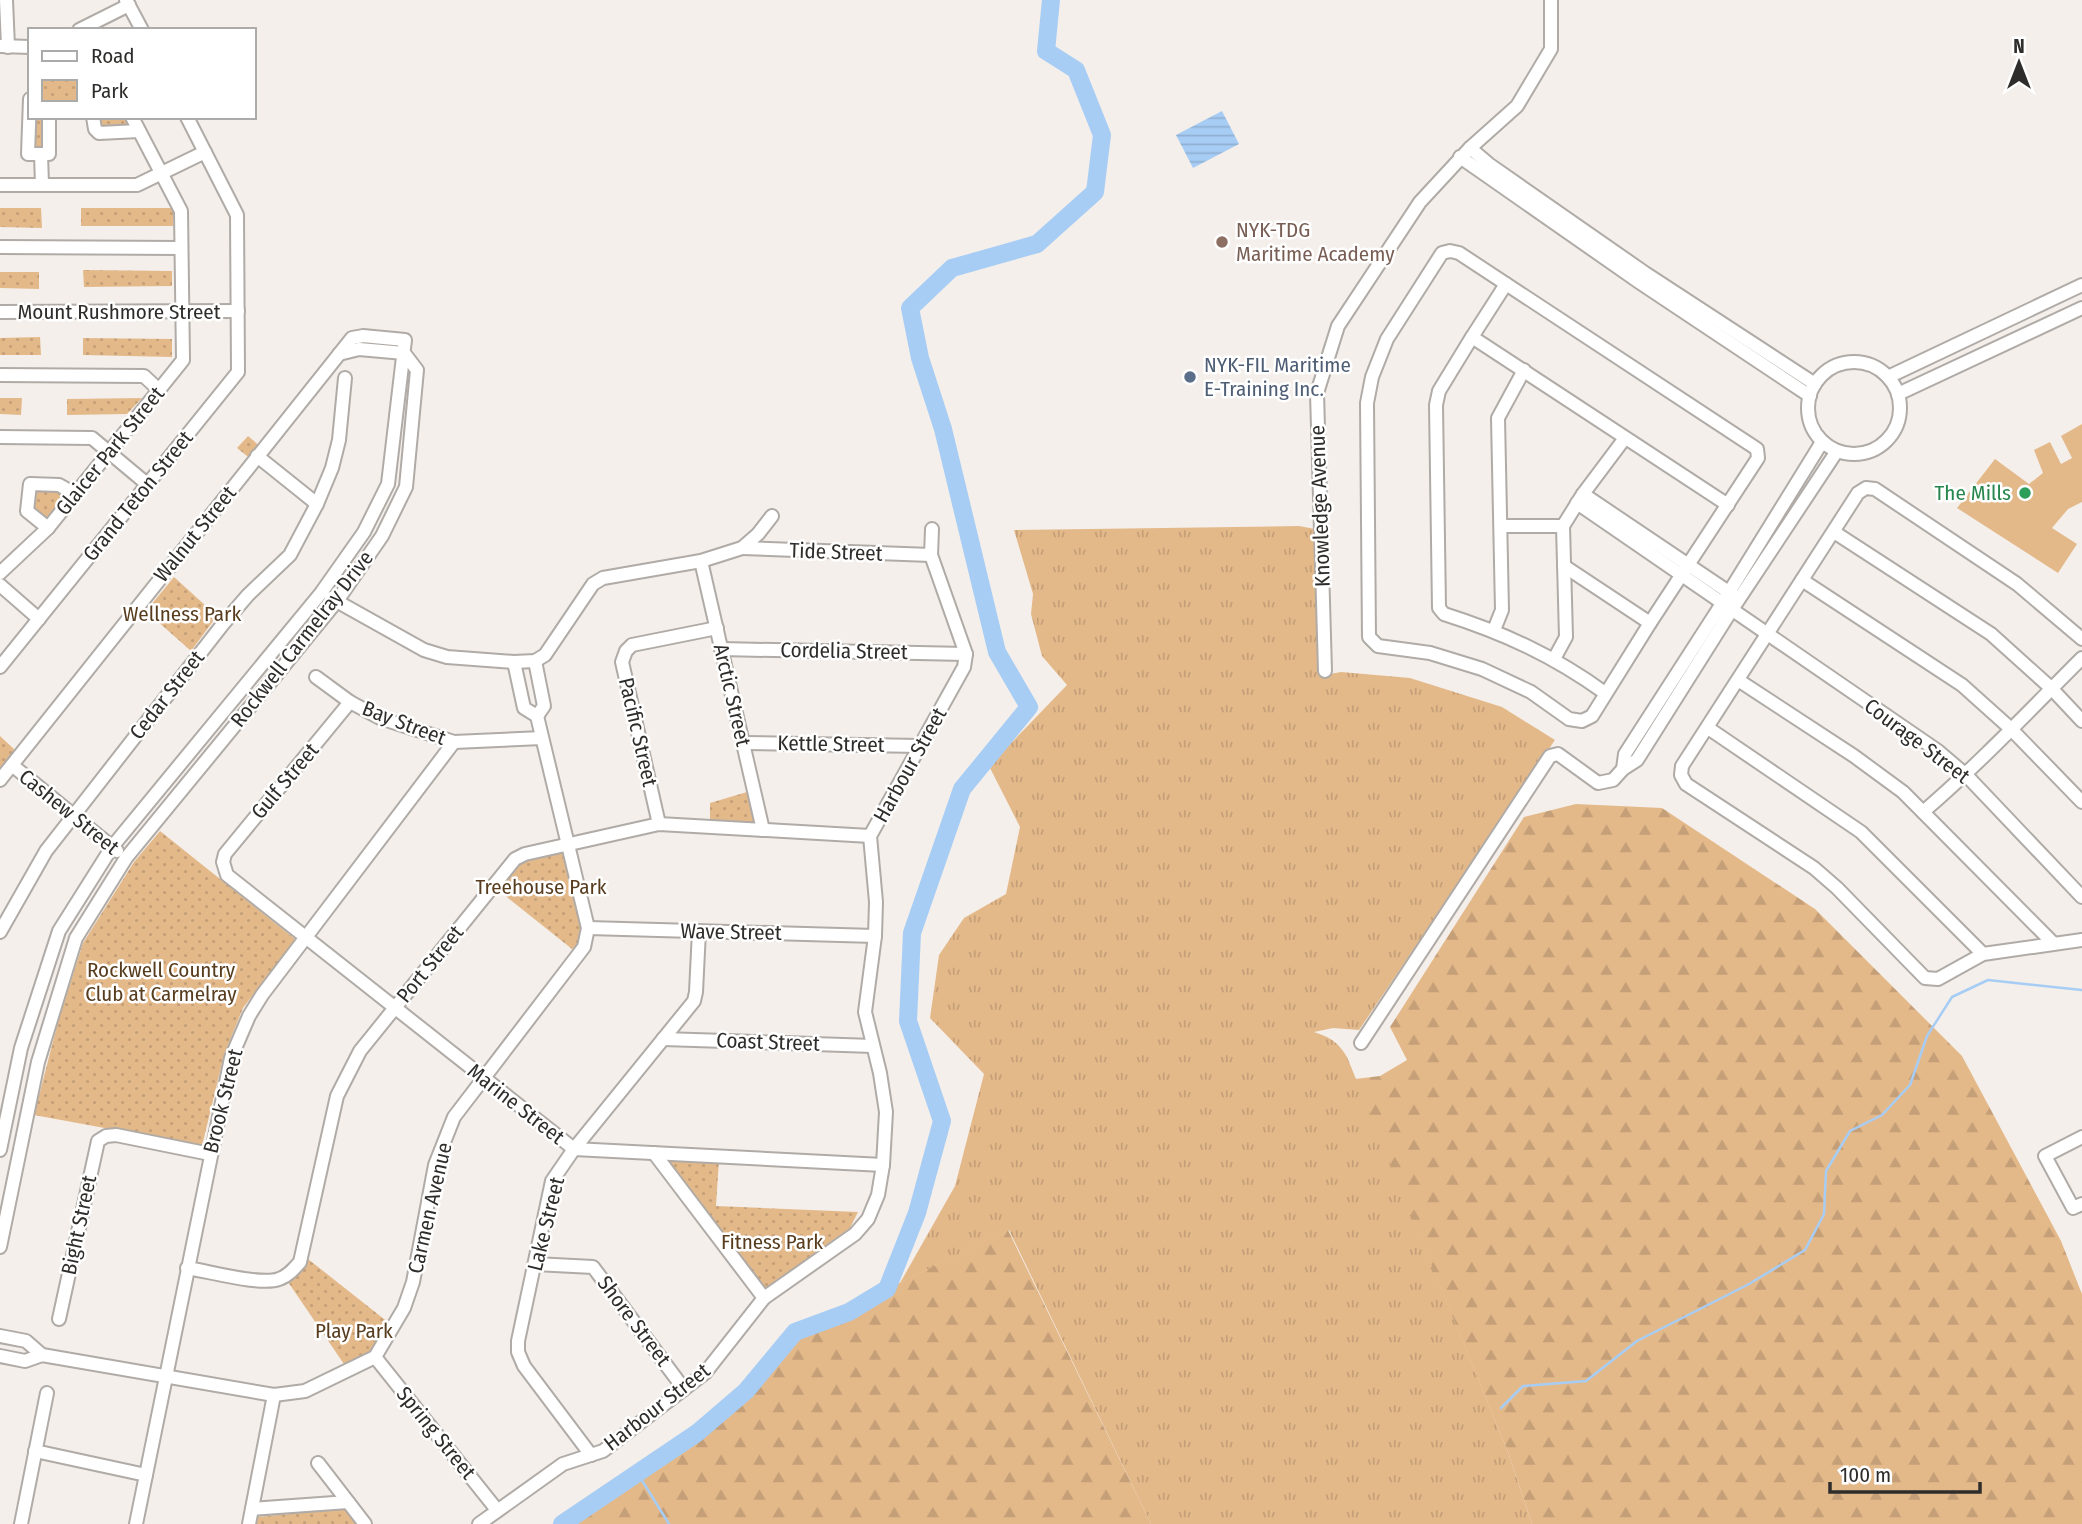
<svg xmlns="http://www.w3.org/2000/svg" width="2082" height="1524" viewBox="0 0 2082 1524" font-family="'Fira Sans Condensed',sans-serif">
<defs>
<pattern id="grass-tufts" width="24" height="20" patternUnits="userSpaceOnUse" patternTransform="scale(1.75)"><rect width="24" height="20" fill="#e4b98a"/><path d="M3 7l-1-3M5 7V3M7 7l1-3M15 17l-1-3M17 17v-4M19 17l1-3" fill="none" stroke="#c49f77"/></pattern>
<pattern id="forest-firs" width="22" height="20" patternUnits="userSpaceOnUse" patternTransform="scale(1.75)"><rect width="22" height="20" fill="#e4b98a"/><path d="M5 1l3.5 6h-7zM16 11l3.5 6h-7z" fill="#c49f77"/></pattern>
<pattern id="park-dots" width="8" height="8" patternUnits="userSpaceOnUse" patternTransform="scale(1.75)"><rect width="8" height="8" fill="#e4b98a"/><path d="M2 2h.1M6 6h.1" fill="none" stroke="#c49f77" stroke-width="1.8" stroke-linecap="round"/></pattern>
<pattern id="water-rules" width="6" height="5" patternUnits="userSpaceOnUse" patternTransform="scale(1.75)"><rect width="6" height="5" fill="#a7cdf5"/><path d="M0 2.5h6" fill="none" stroke="#90b0d2"/></pattern>
</defs>
<rect width="100%" height="100%" fill="#f4efea"/>
<path fill="url(#grass-tufts)" d="M1299,526L1315,529L1319,676L1341,672L1410,678L1502,707L1555,740L1359,1030L1333,1028L1314,1032C1330,1037 1338,1042 1347,1057L1508,1452L1532,1524H1151L1009,1230L900,1283L955,1186L984,1074L930,1018L939,955L964,918L1006,894L1020,827L989,766L1067,685L1042,656L1031,614L1033,594L1014,530Z"/>
<g fill="url(#forest-firs)">
<path d="M1576,804L1662,808L1815,909L1962,1056L2061,1241L2082,1294V1524H1532L1508,1452L1355,1079L1380,1076L1407,1060L1390,1027L1524,817Z"/>
<path d="M1008,1230L1151,1524H562L697,1433L746,1391L795,1332L849,1312L887,1289Z"/>
</g>
<g fill="url(#park-dots)">
<path d="M31,117H45L46,151H29Z"/>
<path d="M98,117H126L129,123L125,130L102,131Z"/>
<path d="M0,208H41L42,228L0,227Z"/>
<rect x="81" y="208" width="92" height="18"/>
<path d="M83,270L172,271V286L84,287Z"/>
<path d="M0,272H39V289L0,288Z"/>
<path d="M40,337L41,355H0V338Z"/>
<path d="M83,338L172,339V357L83,355Z"/>
<path d="M0,398H22L21,415L0,414Z"/>
<path d="M142,398L127,414L67,415V399Z"/>
<path d="M248,436L262,448L252,460L237,448Z"/>
<path d="M34,487L58,490L65,498L47,521L31,510Z"/>
<path d="M174,577L217,616L191,651L146,611Z"/>
<path d="M0,736L16,751L0,768Z"/>
<path d="M747,792L754,824L710,821V803Z"/>
<path d="M160,831L295,939L243,1008L224,1055L202,1146L34,1115L58,1022L83,943L134,862Z"/>
<path d="M565,851L580,926V942L572,949L498,890L518,864Z"/>
<path d="M660,1156L719,1160L716,1206L858,1212L850,1228L765,1289Z"/>
<path d="M308,1259L389,1323L373,1352L346,1367L288,1282Z"/>
<path d="M345,1509L357,1524H256L257,1517Z"/>
</g>
<path fill="#e4b98a" d="M2082,424V502L2068,509L2052,528L2077,544L2058,573L1957,508L1995,459L2029,484L2043,473L2034,450L2050,442L2061,464L2072,458L2061,436Z"/>
<path fill="url(#water-rules)" d="M1222,111L1239,144L1193,168L1176,135Z"/>
<g fill="none" stroke-linecap="round" stroke-linejoin="round">
<g stroke="#a7cdf5" stroke-width="2.5">
<path d="M1501,1408L1523,1386L1586,1381L1637,1341L1749,1284L1805,1250L1824,1214L1826,1171L1850,1131L1882,1115L1910,1085L1927,1036L1952,997L1988,980L2082,990"/>
<path d="M638,1474L669,1524"/>
</g>
<path stroke="#a7cdf5" stroke-width="18" d="M562,1524L697,1433L746,1391L795,1332L849,1312L887,1289L917,1213L942,1121L908,1021L912,933L962,789L1029,707L997,652L943,429L920,358L910,308L952,268L1037,244L1095,192L1102,135L1076,70L1046,51L1051,0"/>
<g stroke="#b0aba6" stroke-width="16">
<g id="street">
<path d="M6,0L8,47"/>
<path d="M126,0L142,30"/>
<path d="M79,30L129,5"/>
<path d="M0,46L30,47"/>
<path d="M30,99L28,154H49V117"/>
<path d="M93,117L95,129L99,133L139,131"/>
<path d="M1470,148L1490,165L1645,273L1815,384"/>
<path d="M41,154L42,185"/>
<path d="M1460,157L1639,282L1810,396"/>
<path d="M0,185H137L205,152"/>
<path d="M0,247L181,248"/>
<path d="M1450,251L1459,253L1757,449L1758,458L1650,623L1592,716L1582,721L1569,719L1531,692L1482,669L1430,653L1378,646L1369,637L1367,403L1372,377L1387,339L1442,253Z"/>
<path d="M0,312L238,311"/>
<path d="M1472,337L1506,284"/>
<path d="M339,354L359,349L404,353"/>
<circle cx="1854" cy="408" r="46"/>
<path d="M0,375L144,376L159,390"/>
<path d="M1888,377L2082,285"/>
<path d="M1898,394L2082,308"/>
<path d="M0,437L92,438L147,484"/>
<path d="M257,456L317,504"/>
<path d="M1583,494L1733,595"/>
<path d="M1577,503L1938,751L1966,775L2082,897"/>
<path d="M1502,526H1563"/>
<path d="M48,528L27,511L30,484L59,485L75,494"/>
<path d="M1834,532L1991,634L2051,688L2082,721"/>
<path d="M742,548L931,555"/>
<path d="M701,561L763,830"/>
<path d="M1564,566L1650,623"/>
<path d="M0,573L48,528L183,360L181,211L132,117"/>
<path d="M1802,580L1962,685L2010,728L2082,802"/>
<path d="M0,585L39,619"/>
<path d="M331,598L424,650L447,657L514,662L535,661L545,655L593,584L603,578L701,561L742,548L758,534L772,516"/>
<path d="M1494,630L1502,610L1498,418L1524,370"/>
<path d="M2082,639L2017,584L1875,489L1866,488L1858,493L1682,766L1681,775L1686,784L1814,868L1837,888L1925,978L1938,979L1983,954L2082,940"/>
<path d="M721,649L966,654"/>
<path d="M1554,659L1566,637L1563,526L1583,494L1625,438"/>
<path d="M535,661L544,706L537,716"/>
<path d="M0,667L238,372L237,215L187,117"/>
<path d="M1325,671L1317,393L1338,326L1420,202L1470,148L1517,106L1551,49V0"/>
<path d="M316,677L350,702L380,718L454,742L542,738"/>
<path d="M1738,680L1854,756L1903,792L2053,943"/>
<path d="M1605,693C1554,656 1504,633 1444,614L1439,608L1436,405L1439,391L1472,337L1728,505"/>
<path d="M350,702L225,854L223,862L227,875L574,1149L883,1165"/>
<path d="M1708,728L1861,832L1983,954"/>
<path d="M743,743L920,746"/>
<path d="M12,765L117,851"/>
<path d="M1623,769L1625,754L1723,602L1822,442"/>
<path d="M0,780L352,338L363,336L405,340L388,484L364,532L321,593L112,847L59,931L21,1048L0,1150"/>
<path d="M1923,812C1979,764 2030,710 2082,658"/>
<path d="M659,824L622,662L626,651L632,645L717,628"/>
<path d="M588,928L875,936"/>
<path d="M0,932L46,851L223,624L248,595L290,555L317,504L332,468L339,440L345,378"/>
<path d="M663,1039L873,1046"/>
<path d="M1361,1043L1550,756L1558,754L1598,783L1613,780L1623,769L1637,760L1731,611L1837,451"/>
<path d="M2082,1137L2045,1156L2073,1208L2082,1204"/>
<path d="M654,1153L764,1298"/>
<path d="M0,1247L38,1062L76,938L126,858L337,601L382,536L406,487L417,370L404,353"/>
<path d="M535,1264L593,1267L684,1389"/>
<path d="M187,1268C208,1271 261,1286 279,1279C288,1276 294,1269 300,1262L337,1096L360,1051L515,859L525,854L659,824L870,836"/>
<path d="M59,1319L98,1141L106,1136L116,1135L210,1154"/>
<path d="M0,1336L26,1341L42,1355"/>
<path d="M0,1356L25,1361L42,1355L274,1395L305,1391L375,1357L404,1308L413,1282L435,1165L454,1117L584,947L588,928L537,716L524,708L514,662"/>
<path d="M375,1357L497,1510"/>
<path d="M35,1451L146,1475"/>
<path d="M591,1455L524,1366L518,1352V1341L552,1181L574,1149L694,1001L696,992L699,931"/>
<path d="M318,1463L365,1524"/>
<path d="M252,1509L348,1502"/>
<path d="M21,1524L47,1393"/>
<path d="M136,1524L231,1058L249,1016L262,995L454,742"/>
<path d="M249,1524L274,1395"/>
<path d="M479,1524L563,1464L603,1451L705,1373L764,1298L855,1234L868,1219L878,1195L883,1165L886,1112L880,1073L865,1012L875,936L876,902L870,836L964,667L966,654L931,555L932,529"/>
</g>
</g>
<use href="#street" stroke="#fff" stroke-width="12"/>
</g>
<circle fill="#8d6e63" stroke="#fff" stroke-width="2.5" cx="1222" cy="242" r="7"/>
<circle fill="#5c6f8a" stroke="#fff" stroke-width="2.5" cx="1190" cy="377" r="7"/>
<circle fill="#2e9e5b" stroke="#fff" stroke-width="2.5" cx="2025" cy="493" r="7"/>
<g text-anchor="middle" stroke-width="5" stroke-linejoin="round" paint-order="stroke">
<g font-size="21" fill="#785e54" stroke="#fff" text-anchor="start">
<text x="1236" y="237">NYK-TDG<tspan x="1236" dy="24">Maritime Academy</tspan></text>
</g>
<g font-size="21" fill="#2e2d2b" stroke="#fff">
<text x="119" y="319">Mount Rushmore Street</text>
<text transform="translate(110 451) rotate(-51)" y="7">Glaicer Park Street</text>
<text transform="translate(138 496) rotate(-51)" y="7">Grand Teton Street</text>
<text transform="translate(1320 506) rotate(-92)" y="7">Knowledge Avenue</text>
<text transform="translate(195 534) rotate(-51)" y="7">Walnut Street</text>
<text transform="translate(836 552) rotate(2)" y="7">Tide Street</text>
<text transform="translate(302 639) rotate(-52)" y="7">Rockwell Carmelray Drive</text>
<text transform="translate(844 651) rotate(1)" y="7">Cordelia Street</text>
<text transform="translate(167 695) rotate(-52)" y="7">Cedar Street</text>
<text transform="translate(732 695) rotate(77)" y="7">Arctic Street</text>
<text transform="translate(404 723) rotate(21)" y="7">Bay Street</text>
<text transform="translate(638 732) rotate(77)" y="7">Pacific Street</text>
<text transform="translate(1917 741) rotate(37)" y="7">Courage Street</text>
<text transform="translate(831 744) rotate(1)" y="7">Kettle Street</text>
<text transform="translate(910 765) rotate(-61)" y="7">Harbour Street</text>
<text transform="translate(285 781) rotate(-50)" y="7">Gulf Street</text>
<text transform="translate(69 812) rotate(39)" y="7">Cashew Street</text>
<text transform="translate(731 932) rotate(1)" y="7">Wave Street</text>
<text transform="translate(430 964) rotate(-51)" y="7">Port Street</text>
<text transform="translate(768 1042) rotate(2)" y="7">Coast Street</text>
<text transform="translate(223 1101) rotate(-76)" y="7">Brook Street</text>
<text transform="translate(516 1104) rotate(38)" y="7">Marine Street</text>
<text transform="translate(430 1208) rotate(-77)" y="7">Carmen Avenue</text>
<text transform="translate(546 1224) rotate(-76)" y="7">Lake Street</text>
<text transform="translate(79 1225) rotate(-78)" y="7">Bight Street</text>
<text transform="translate(634 1321) rotate(53)" y="7">Shore Street</text>
<text transform="translate(657 1407) rotate(-38)" y="7">Harbour Street</text>
<text transform="translate(436 1433) rotate(51)" y="7">Spring Street</text>
</g>
<g font-size="21" fill="#4e5e75" stroke="#fff" text-anchor="start">
<text x="1204" y="372">NYK-FIL Maritime<tspan x="1204" dy="24">E-Training Inc.</tspan></text>
</g>
<g font-size="21" fill="#27864d" stroke="#fff" text-anchor="end">
<text x="2011" y="500">The Mills</text>
</g>
<g font-size="21" fill="#573c1e" stroke="#fff">
<text x="182" y="621">Wellness Park</text>
<text x="541" y="894">Treehouse Park</text>
<text x="161" y="977">Rockwell Country<tspan x="161" dy="24">Club at Carmelray</tspan></text>
<text x="772" y="1249">Fitness Park</text>
<text x="354" y="1338">Play Park</text>
</g>
</g>
<rect x="28" y="28" width="228" height="91" fill="#ffffff" stroke="#ababaa" stroke-width="2"/>
<rect x="42" y="51" width="35" height="10" fill="#ffffff" stroke="#ababaa" stroke-width="2"/>
<text x="91" y="63" font-size="21" fill="#2e2d2b">Road</text>
<rect x="42" y="80" width="35" height="21" fill="url(#park-dots)" stroke="#ababaa" stroke-width="2"/>
<text x="91" y="98" font-size="21" fill="#2e2d2b">Park</text>
<g transform="translate(2019 63)" stroke="#ffffff" stroke-width="5" paint-order="stroke">
<path d="M0-5L12 26L0 18L-12 26Z" fill="#2e2d2b"/>
<text y="-10" font-size="19" font-weight="bold" text-anchor="middle" fill="#2e2d2b">N</text>
</g>
<path d="M1830 1482v10h150v-10" fill="none" stroke="#2e2d2b" stroke-width="3.5"/>
<text x="1840" y="1482" font-size="21" fill="#2e2d2b" stroke="#ffffff" stroke-width="5" paint-order="stroke">100 m</text>
</svg>
